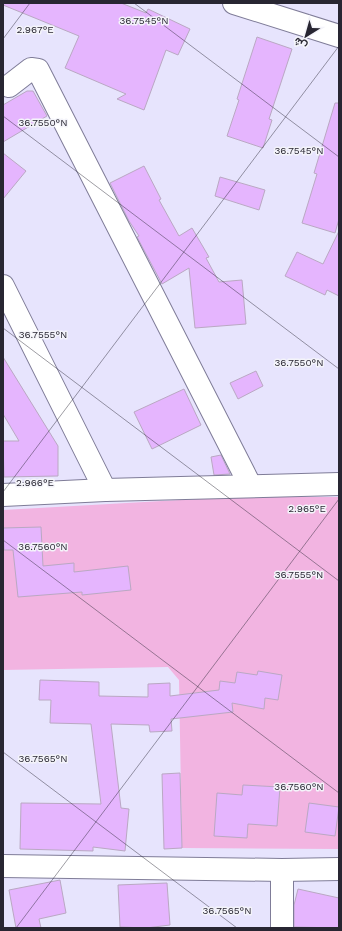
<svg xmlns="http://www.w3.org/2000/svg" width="342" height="931" viewBox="0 0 342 931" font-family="'Work Sans',Vazirmatn,sans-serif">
<rect width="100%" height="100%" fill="#e7e4fd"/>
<path fill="#f2b4e1" d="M233,497H339V849L182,848L179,680L168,667L3,670V510Z"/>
<g fill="#e5b5fe" stroke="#baa8c3">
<path d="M3,3H121L146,13L148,9L190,29L178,55L166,50L144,110L117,99L126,94L65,68L79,36L3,5Z"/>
<path d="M257,37L292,49L269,119L272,120L263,148L227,136L239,100L237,99Z"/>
<path d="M27,91H33L47,116L3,142V105Z"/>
<path d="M335,103H339V219L335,233L302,223L317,174L314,173Z"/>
<path d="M3,153L26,171L3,199Z"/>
<path d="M144,166L161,199L159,200L179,236L192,228L209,257L206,258L219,282L242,280L246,324L195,328L189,268L162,284L137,237L139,236L129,221L110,183Z"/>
<path d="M220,177L265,190L259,210L215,196Z"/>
<path d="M339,231V296L327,290L325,295L285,276L297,252L323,264Z"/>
<path d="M3,357L58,446V476L4,477L3,441H19L3,414Z"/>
<path d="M256,371L263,386L238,399L230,383Z"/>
<path d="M184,389L201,425L152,449L134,412Z"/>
<path d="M221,455L230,474L214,475L211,457Z"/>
<path d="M41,527L43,566L74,563V572L128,566L131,590L82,595V592L18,597L13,550H4L3,528Z"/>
<path d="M258,671L282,675L278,700L265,698L264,709L232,703L233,712L171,719L172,731L150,732L149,725L111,724L121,808L129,809L125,851L93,847V851L20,849L21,803L101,804L91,724L50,723L51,700H39L40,680L99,682V696L148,697V684L170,683V696L219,690L220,681L235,683L237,672L257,675Z"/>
<path d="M180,773L182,848L164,849L162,774Z"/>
<path d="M243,785L280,787L277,826L248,824L247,838L214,836L217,793L242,795Z"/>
<path d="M309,803L339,807L335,836L305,832Z"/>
<path d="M60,880L66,913L39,919L41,928H16L9,890Z"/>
<path d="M167,883L170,925L146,928L120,927L118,885Z"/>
<path d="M298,889L339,898V928L294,927V905Z"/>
</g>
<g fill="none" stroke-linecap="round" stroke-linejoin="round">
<g stroke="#7f7c98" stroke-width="24">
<g id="street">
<path d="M9,86L31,69L38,70L250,485"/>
<path d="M3,286L105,490"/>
<path d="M3,495L105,490L339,484"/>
<path d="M3,866L282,870L339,869"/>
<path d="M282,928V870"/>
</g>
</g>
<g stroke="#7f7c98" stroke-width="24">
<path id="secondary" d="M234,3L339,36"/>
</g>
<use href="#street" stroke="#fff" stroke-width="22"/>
<use href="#secondary" stroke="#fff" stroke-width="22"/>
</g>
<path fill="none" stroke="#282632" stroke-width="1" stroke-opacity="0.45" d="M134,3L339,157M3,39L30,3M3,116L339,369M3,328L339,581M3,492L339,46M3,540L339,793M3,752L237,928M16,928L339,499"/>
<g font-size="10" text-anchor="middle" fill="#282632" stroke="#f4f4fa" stroke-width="3" stroke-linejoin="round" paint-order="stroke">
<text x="144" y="24">36.7545°N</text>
<text x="35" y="33">2.967°E</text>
<text x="43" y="126">36.7550°N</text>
<text x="299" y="154">36.7545°N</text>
<text x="43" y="338">36.7555°N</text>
<text x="299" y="366">36.7550°N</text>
<text x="35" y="486">2.966°E</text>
<text x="307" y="512">2.965°E</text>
<text x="43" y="550">36.7560°N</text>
<text x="299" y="578">36.7555°N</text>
<text x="43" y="762">36.7565°N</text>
<text x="299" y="790">36.7560°N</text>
<text x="227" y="914">36.7565°N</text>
</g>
<rect width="342" height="931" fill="none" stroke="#282632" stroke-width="8"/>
<g transform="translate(306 36) rotate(217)" stroke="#f4f4fa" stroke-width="3" paint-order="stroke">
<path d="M0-3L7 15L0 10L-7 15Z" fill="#282632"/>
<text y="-6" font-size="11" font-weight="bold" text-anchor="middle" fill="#282632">ش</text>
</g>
</svg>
